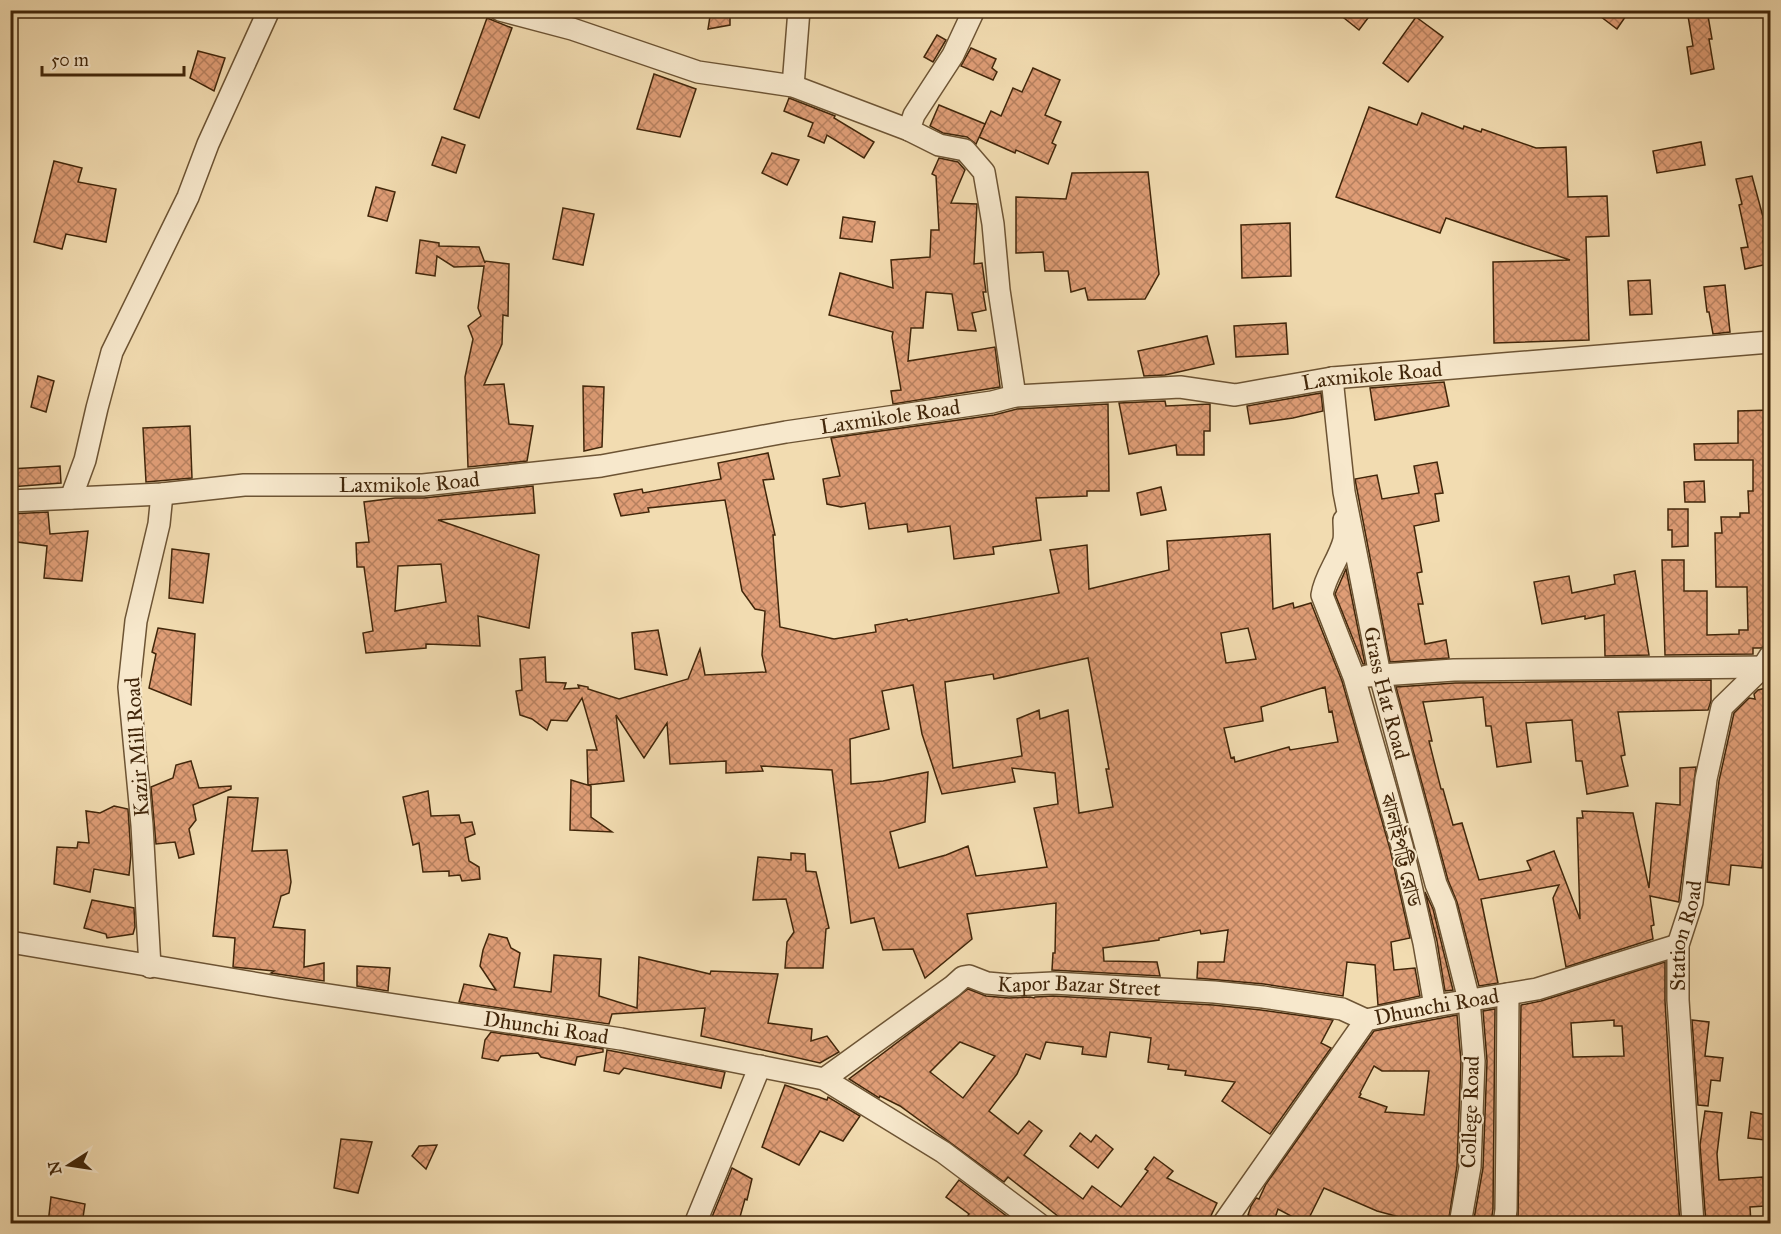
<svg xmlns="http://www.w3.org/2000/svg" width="1781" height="1234" viewBox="0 0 1781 1234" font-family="'IM FELL Great Primer','Noto Serif Bengali',serif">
<defs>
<pattern id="building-cross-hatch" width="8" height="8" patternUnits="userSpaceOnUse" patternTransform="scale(1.5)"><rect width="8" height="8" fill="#df9d76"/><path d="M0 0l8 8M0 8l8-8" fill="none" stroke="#b6805f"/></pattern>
</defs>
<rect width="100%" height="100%" fill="#f2dcb1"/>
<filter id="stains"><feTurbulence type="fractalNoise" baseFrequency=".00333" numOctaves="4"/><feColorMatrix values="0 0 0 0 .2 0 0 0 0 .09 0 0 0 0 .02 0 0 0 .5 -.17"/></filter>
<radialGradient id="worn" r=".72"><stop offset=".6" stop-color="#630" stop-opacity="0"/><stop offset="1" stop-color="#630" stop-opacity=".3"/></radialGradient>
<g fill="url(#building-cross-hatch)" stroke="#41260a" stroke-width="1.5" fill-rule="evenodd">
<path d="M711,10H730V25L708,29Z"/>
<path d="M1334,10H1374L1359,30Z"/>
<path d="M1592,10H1630L1617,29Z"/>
<path d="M1687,10H1707L1712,39H1709L1714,69L1691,74L1687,47L1693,46Z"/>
<path d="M1416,17L1443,37L1408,82L1383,63Z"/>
<path d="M487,18L512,28L479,118L454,109Z"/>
<path d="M937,35L946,40L933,62L924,57Z"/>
<path d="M971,48L996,59L992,68L997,72L993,80L961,66Z"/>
<path d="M198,51L225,58L214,91L190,78Z"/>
<path d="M1033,68L1060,80L1045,115L1061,122L1052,143L1056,145L1048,164L1016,150L1015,153L979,137L991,111L1001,116L1013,88L1022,92Z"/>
<path d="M654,74L696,89L680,137L637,129Z"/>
<path d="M789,98L835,116L834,118L874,142L864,158L827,135L824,143L808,136L813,123L784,111Z"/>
<path d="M939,105L985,124L976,144L967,137L943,133L930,126Z"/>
<path d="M1369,107L1417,125L1422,113L1463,129L1464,126L1481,132L1482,129L1536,148L1566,147L1568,197L1607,196L1609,236L1586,237L1589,340L1494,343L1493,262L1570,260L1446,218L1440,233L1336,197Z"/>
<path d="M442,137L465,145L456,173L432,165Z"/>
<path d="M1701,142L1705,165L1657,173L1653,151Z"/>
<path d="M772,153L799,160L787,185L762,173Z"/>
<path d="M939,158L958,162L965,170L951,203L977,204L974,264L982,263L986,292H983L986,310L972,313L976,331L958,330L952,294L926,292L923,328H911L908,361L995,347L1000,387L893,404L891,391L901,390L892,337L893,332L829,315L840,273L893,288L891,260L930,257L931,230H939L936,176L932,174Z"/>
<path d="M54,161L82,168L78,182L116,189L106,242L66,234L62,249L34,242Z"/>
<path d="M1148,172L1159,274L1145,299L1088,300L1085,288L1071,292L1068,271H1045L1043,252L1016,253V197L1066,199L1072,173Z"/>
<path d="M1752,176L1769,239L1763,241L1768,264L1745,269L1741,248L1748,247L1739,205L1742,204L1736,179Z"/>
<path d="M376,187L395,192L387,221L368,216Z"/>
<path d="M563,208L594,214L583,265L553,259Z"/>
<path d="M843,217L875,222L872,242L840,238Z"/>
<path d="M1290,223L1291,276L1242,278L1241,225Z"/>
<path d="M420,240L439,243V246L479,247L485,263V261L509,264L508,316L503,315L502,344L484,385L504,384L509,424L533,426L527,461L468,467L465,377L473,339L468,326L481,316L478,308L484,266L454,267L437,256L435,276L416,273Z"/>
<path d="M1650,280L1652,314L1630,315L1628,281Z"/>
<path d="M1725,285L1730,332L1713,334L1709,312H1707L1704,287Z"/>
<path d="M1286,323L1288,354L1236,357L1234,326Z"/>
<path d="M1207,336L1214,364L1165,375L1144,376L1138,351Z"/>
<path d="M38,376L54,381L46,412L31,407Z"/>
<path d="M1444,382L1449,406L1375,420L1370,388Z"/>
<path d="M583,386L604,387L602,447L584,451Z"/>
<path d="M1321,393L1323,411L1293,418L1250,424L1247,406Z"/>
<path d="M1165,401L1166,406L1210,404V431H1204V455H1177L1176,445L1129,454L1119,403Z"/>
<path d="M1108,404L1109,491H1087V496L1036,498L1041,540L993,547L994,554L954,559L950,526L908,532L907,524L869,529L865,503L841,507L827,504L823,479L840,476L831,438L994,415L1017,409Z"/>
<path d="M1770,410V559H1765L1769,644L1761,648H1753V654L1665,655L1662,560H1684V591H1707V635L1739,634V630H1748L1747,587H1716L1715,533H1722L1721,517H1740V513H1749L1748,491H1753V460H1695L1694,444L1738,443V411Z"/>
<path d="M190,426L192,478L146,482L143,428Z"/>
<path d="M768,453L774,479L763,480L775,535H773L780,627L834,639L876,632L875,625L907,619L908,621L1059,593L1050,550L1087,545L1089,589L1169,570L1167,541L1270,534L1273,609L1293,603L1294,608L1311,603L1342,681L1390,849L1410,938L1391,942L1394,970L1415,968L1420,996L1378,1005L1375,965L1347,962L1343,996L1264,984L1197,978L1198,962H1224L1228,930L1201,934L1200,930L1159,938V940L1103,948L1104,961L1157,962L1160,976L1052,970L1053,953H1055L1056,903L967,914L972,939L925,978L913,949L883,950L874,918L851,923L832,770L761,766L763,771L726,773V761L670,764L667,723L644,758L616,715L624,781L588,785L587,750H597L582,698L567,721L551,720L547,730L532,719L520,715L516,691L522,690L520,659L545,657L546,682L566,683L564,689L579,688L578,685L588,687V689L619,699L688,679L700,649L705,675L766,672L762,655L765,611L755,609L742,591L725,500L648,508L649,512L621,516L614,494L642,489L643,493L721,479L718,463ZM1248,628L1256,659L1226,663L1221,633ZM1088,658L1109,769H1106L1113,807L1079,813L1068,710L1040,719L1039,710L1017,719L1022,756L953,768L945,682L993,674L994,679ZM913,685L922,734L942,794L1015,782L1012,768L1055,773L1058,804L1034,808L1047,867L976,876L968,846L946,855L899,868L890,832L925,822L928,772L883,781L851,784L850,739L889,729L882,691ZM1325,687L1329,712L1332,711L1338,742L1290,750L1289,747L1235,762L1234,757L1231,758L1224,728L1263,721L1261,707Z"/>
<path d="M1437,462L1443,493L1435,494L1439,521L1414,526L1422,572L1417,573L1423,604H1418L1425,644L1446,640L1449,658L1390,662L1355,479L1377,475L1382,499L1419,493L1414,466Z"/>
<path d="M60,466L61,483L10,487V469Z"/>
<path d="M1704,481L1705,502H1685L1684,482Z"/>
<path d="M533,486L535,513L438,520L539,555L529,628L478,616L480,646L426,644V648L366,653L363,633L373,631L364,567H357L356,543L369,542L364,502L395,498H424ZM441,564L446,602L395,611L398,566Z"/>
<path d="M1161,487L1166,510L1141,515L1137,493Z"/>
<path d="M1668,509H1688V546L1672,547V530H1668Z"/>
<path d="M48,512L50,534L88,531L82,581L44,578L47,546L10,541V514Z"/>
<path d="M172,549L209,554L203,603L169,598Z"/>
<path d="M1346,569L1365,664H1363L1335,594Z"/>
<path d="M1635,571L1649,655L1605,656L1604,615L1585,619V616L1542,624L1534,582L1569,576L1572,593L1615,584L1614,575Z"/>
<path d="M158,628L195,634L191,705L149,688L156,654L152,652Z"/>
<path d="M658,630L667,675L635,669L632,633Z"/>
<path d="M1711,680V701L1708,710L1618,712L1625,755L1621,756L1628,786L1587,794L1582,761H1576L1572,720L1526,723L1531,762L1497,767L1491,726H1486L1483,697L1423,702L1432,741H1429L1441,789H1443L1453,825L1462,823L1479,880L1531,870L1527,861L1554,851L1580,919L1577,818H1583L1582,811L1633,813L1649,888L1656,803L1680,805V768L1696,767L1679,900V902L1650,896L1654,925L1651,926L1653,939L1566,967L1553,898L1559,885L1481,899L1498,983L1479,986L1457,902L1448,880L1396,687L1455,683Z"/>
<path d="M1770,687V837L1765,836L1762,868L1731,865L1729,885L1707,882L1719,781L1734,713L1749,698L1755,699L1754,694L1758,690Z"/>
<path d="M191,761L199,788L231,786V789L193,805L196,820L189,829L194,854L179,858L175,842L156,844L151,787L173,778L176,765Z"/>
<path d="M571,780L591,786V817L612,832L570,830Z"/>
<path d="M428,791L431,816L459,815L461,823L472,822L475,834L465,838L469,861L479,867L480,879L462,881L460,875L449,876V871L423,872L419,843L413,845L403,797Z"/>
<path d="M228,797L258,798L252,851L287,850L291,882L289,893L281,896L273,927L305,930L304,967L324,963V981L271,973L274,971L233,967L235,938L213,936Z"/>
<path d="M114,806L128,809L131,855L129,875L94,869L90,892L54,884L57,847L77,848L78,842L89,843L86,811L100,813Z"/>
<path d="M791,853L805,854L806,871L816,872L829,928L826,929L823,968H785L787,942L794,932L786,899L753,900L758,857L791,860Z"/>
<path d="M1425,892L1433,909L1453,990L1445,991L1437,941Z"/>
<path d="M92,900L134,908L135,927L133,934L107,938L106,934L84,928Z"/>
<path d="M489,934L507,938L511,948L520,953L514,987L551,992L554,955L601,959L599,996L637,1008L639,957L710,974L711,971L778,974L768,1023L812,1029L811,1041L827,1036L839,1052L820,1063L701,1036L705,1008L612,1014L609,1024L459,1002L464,984L496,990L480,966L483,950Z"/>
<path d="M1665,962V1001L1671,1102L1680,1224H1551L1518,1220L1521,1005L1541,1001ZM1614,1020V1026H1622L1624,1056L1573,1057L1571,1023Z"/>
<path d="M357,966L390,968L388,991L357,986Z"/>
<path d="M968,989L986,996L1009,998L1030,997L1034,998L1035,997L1053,996L1213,1005L1261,1010L1333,1020L1321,1043L1331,1048L1270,1134L1222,1101L1235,1082L1185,1075L1186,1071L1168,1069L1169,1065L1148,1062L1151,1038L1110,1032L1106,1057L1082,1054L1083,1047L1046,1042L1040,1059L1026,1054L1017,1074L989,1111L1018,1134L1029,1121L1042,1131L1024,1155L1083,1199L1092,1186L1121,1207L1148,1171L1145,1169L1154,1157L1173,1171L1167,1178L1217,1203L1207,1224H1068L1008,1177L1004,1182L900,1106L880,1096L879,1098L849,1079ZM960,1042L995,1056L963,1098L930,1072Z"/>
<path d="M1495,1009L1493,1209L1491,1222L1474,1219L1483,1168L1487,1061L1483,1011Z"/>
<path d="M1457,1015L1461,1061L1457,1166L1448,1224H1425L1377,1211L1324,1188L1306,1224L1278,1209L1273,1224L1248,1215L1251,1206L1256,1198L1259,1199L1266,1184L1374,1031ZM1374,1066L1382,1071H1429L1424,1115L1385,1112L1387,1107L1359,1097L1361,1094L1360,1093Z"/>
<path d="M1692,1020L1709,1022L1705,1056L1723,1058L1720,1081L1711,1080L1708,1106L1698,1105Z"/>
<path d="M491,1032L603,1049V1052L577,1057L575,1065L541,1057L538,1053L501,1056L498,1061L482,1058L485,1040Z"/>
<path d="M607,1050L725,1072L721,1088L624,1068L619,1074L604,1071Z"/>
<path d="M785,1085L827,1100L828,1097L860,1116L843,1141L820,1131L799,1165L762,1147Z"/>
<path d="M1705,1111L1722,1113L1717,1154L1719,1180L1763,1177L1765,1206L1750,1207L1751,1224H1706L1700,1145Z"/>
<path d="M1751,1112L1768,1115L1765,1140L1748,1138Z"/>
<path d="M1080,1133L1091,1142L1096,1135L1113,1149L1098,1168L1070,1146Z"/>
<path d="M341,1139L372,1142L358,1193L334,1188Z"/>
<path d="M437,1145L426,1169L412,1156L419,1146Z"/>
<path d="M732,1168L752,1179L747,1200L745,1199L738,1224H732L712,1217Z"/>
<path d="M959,1180L1017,1224H962L969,1214L946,1197Z"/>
<path d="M51,1197L85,1204L82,1224H48Z"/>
</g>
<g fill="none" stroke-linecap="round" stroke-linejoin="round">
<g stroke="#6d5434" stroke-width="24">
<g id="minor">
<path d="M500,10L572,29L698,72L793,86L909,130"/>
<path d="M974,10L953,55L914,115L909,130L939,145L965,150L984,172L993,224L999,290L1015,396"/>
<path d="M793,86L799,10"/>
<path id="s1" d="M1332,378L1344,492L1380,675L1436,884L1445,905L1469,1000L1474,1061L1470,1167L1460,1224"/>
<path d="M71,498L85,460L97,408L112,352L188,197L208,144L269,10"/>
<path id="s2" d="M10,501L162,494L244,485H423L601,466L786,432L992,402L1015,396L1180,387L1235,395L1332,378L1770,342"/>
<path d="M1344,520C1344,526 1345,534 1344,540C1339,560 1325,575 1322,595L1354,677L1402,846L1424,943L1435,1006"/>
<path d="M1367,676L1454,670L1770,667"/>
<path id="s3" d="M10,942L289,989L621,1039L824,1079L943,1152L1039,1224"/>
<path d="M150,967L142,825L129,687L136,621L159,524L162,494"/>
<path id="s4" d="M824,1079L953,986L963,977L969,976L987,983L1010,985L1053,983L1214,992L1263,997L1342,1009L1366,1020"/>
<path d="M695,1224L760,1066"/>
<path id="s5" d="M1223,1224L1366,1020L1435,1006L1537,989L1678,945"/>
<path d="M1504,1224L1506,1210L1507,1130L1508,994"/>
<path id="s6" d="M1693,1224L1678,1000V945L1692,902L1706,779L1722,707L1763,667L1770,656"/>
</g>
</g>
<use href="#minor" stroke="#f7e8cc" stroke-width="21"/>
</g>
<g text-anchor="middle" stroke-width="4.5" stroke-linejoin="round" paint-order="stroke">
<g font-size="21" fill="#41260a" stroke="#f7e8cc">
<text dy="7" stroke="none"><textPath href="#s2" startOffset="1372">Laxmikole Road</textPath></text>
<text dy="7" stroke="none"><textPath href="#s2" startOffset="886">Laxmikole Road</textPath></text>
<text dy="7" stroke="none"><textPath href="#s2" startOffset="400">Laxmikole Road</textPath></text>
<text dy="7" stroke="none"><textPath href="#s1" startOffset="320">Grass Hat Road</textPath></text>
<text transform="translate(137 747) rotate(-94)" y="7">Kazir Mill Road</text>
<text transform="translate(1401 850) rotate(76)" y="7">ঝালাইপট্টি রোড</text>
<text dy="7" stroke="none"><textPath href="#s6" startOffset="290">Station Road</textPath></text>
<text dy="7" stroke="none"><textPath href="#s4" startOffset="290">Kapor Bazar Street</textPath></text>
<text dy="7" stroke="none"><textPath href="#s5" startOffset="321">Dhunchi Road</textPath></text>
<text dy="7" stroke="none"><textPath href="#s3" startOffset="543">Dhunchi Road</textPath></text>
<text transform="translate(1470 1112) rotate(-88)" y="7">College Road</text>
</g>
</g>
<rect width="1781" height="1234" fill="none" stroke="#f2dcb1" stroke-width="36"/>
<rect x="12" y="12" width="1757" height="1210" fill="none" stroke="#41260a" stroke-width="3"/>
<rect x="18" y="18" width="1745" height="1198" fill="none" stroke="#41260a" stroke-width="1.5"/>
<g transform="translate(69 1165) rotate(258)" stroke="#f7e8cc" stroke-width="4.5" paint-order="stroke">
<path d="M0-4.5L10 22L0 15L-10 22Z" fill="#41260a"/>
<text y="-9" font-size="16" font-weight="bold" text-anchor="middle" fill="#41260a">N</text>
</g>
<path d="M42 66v9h142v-9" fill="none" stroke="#41260a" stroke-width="3"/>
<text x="51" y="66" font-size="18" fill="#41260a" stroke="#f7e8cc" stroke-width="4.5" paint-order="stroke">50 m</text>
<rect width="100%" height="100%" filter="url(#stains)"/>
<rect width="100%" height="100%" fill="url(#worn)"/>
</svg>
